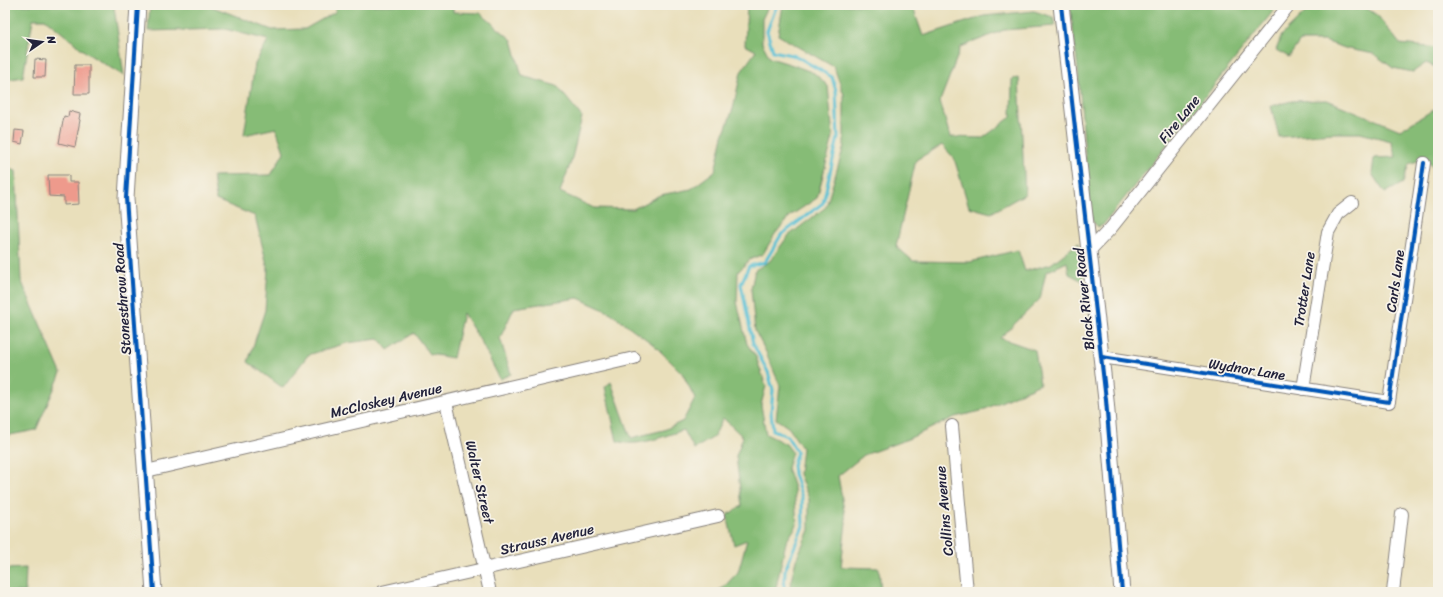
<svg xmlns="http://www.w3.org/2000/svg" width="1443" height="597" viewBox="0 0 1443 597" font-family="Sriracha,sans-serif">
<rect width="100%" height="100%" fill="#f7f3e8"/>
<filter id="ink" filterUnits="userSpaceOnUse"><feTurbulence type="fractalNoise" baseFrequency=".025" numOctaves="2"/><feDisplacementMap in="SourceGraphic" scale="8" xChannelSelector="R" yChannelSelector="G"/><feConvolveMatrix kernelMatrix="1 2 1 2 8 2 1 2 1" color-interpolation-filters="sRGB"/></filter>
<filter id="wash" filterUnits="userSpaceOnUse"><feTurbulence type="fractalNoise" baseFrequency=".012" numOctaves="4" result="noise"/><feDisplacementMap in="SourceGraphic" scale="16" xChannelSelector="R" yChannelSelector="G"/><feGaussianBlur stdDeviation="0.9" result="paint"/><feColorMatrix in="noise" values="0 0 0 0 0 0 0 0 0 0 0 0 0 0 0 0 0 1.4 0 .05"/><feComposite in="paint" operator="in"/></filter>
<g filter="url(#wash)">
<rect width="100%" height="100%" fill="#e9dfbb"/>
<g fill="#86bc76" stroke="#546f58">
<path d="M5,5H108L114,7L124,76L88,54L45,19H33L23,77L5,80Z"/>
<path d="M150,5H208L272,30L305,29L335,12L336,5H453V12L480,13L512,40L522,76L557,86L582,117L571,162L560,192L594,208L633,209L660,195L691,189L715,171L723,136L733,109L741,72L756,51L745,45L747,5H769L762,19V43L770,58L793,65L814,73L828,86L833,137L817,198L790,216L775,234L763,254L749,260L738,272L737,302L747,344L756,357L766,386L761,405L766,434L786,444L792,452L787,468L794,488L797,525L786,542L775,592H715L723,588L738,572L747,540L734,545L727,515L742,506L736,456L743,437L723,418L714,437L694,449L684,430C663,436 639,448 617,441L605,387L611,382L631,438L664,430L683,421L695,398L682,373L654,345L611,313L578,298L514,308L500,338L511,374L500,379L481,342L463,313L453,358L429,354L414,333L388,350L379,339L347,343L308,355L283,388L248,362L265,310L268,269L255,216L216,200L213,176L271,175L284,152L276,128L244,135L255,64L268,40L225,29L148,31Z"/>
<path d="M783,5H912L923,36L984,16L1034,11L1053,17L1055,26L1004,30L961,47L940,101L950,137L983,138L1011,117L1012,79L1019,78L1025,194L991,213L969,207L954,158L942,145L916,160L896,246L913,261L970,262L1018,250L1025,271L1051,264L1078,243L1085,282L1069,274L1067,262L1046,272L1040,299L1000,338L1035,350L1040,384L981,411L955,417L908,439L864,455L838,476L846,522L841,567L879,568L881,592H791L790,585L796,560L809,530V499L799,474L802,448L789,428L776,419L780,386L766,352L755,331L751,289L755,270L770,261L788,236L826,207L844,146V95L834,67L778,35Z"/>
<path d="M1070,5H1278L1103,225L1098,227L1093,222L1090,212L1078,69Z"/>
<path d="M1313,5H1362L1378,16L1400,44L1438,48V68L1426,63L1413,72L1393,68L1374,54L1348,49L1324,41H1300L1289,57L1276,50L1282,35Z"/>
<path d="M1327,100L1400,130L1438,107V173L1433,168L1426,158L1409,164L1403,183L1385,193L1372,174L1374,158L1396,157L1391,141L1360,133H1333L1279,137L1271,106L1292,101Z"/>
<path d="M5,167L16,171L21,280L61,373L36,430L5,436Z"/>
<path d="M26,568L25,592H5V569Z"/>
</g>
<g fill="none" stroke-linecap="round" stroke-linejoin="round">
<path stroke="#58c0d5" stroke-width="3" d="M777,5L767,31L773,51L796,56L832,77L836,91L838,138L823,203L781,235L765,262L749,266L741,284L753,344L768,372L773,390L771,412L773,430L787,436L797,452L793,465L794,474L802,498L803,526L785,570L784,592"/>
</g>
<g id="blocks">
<g fill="#ee9a8c">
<path d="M35,59L46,60L45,77H34Z"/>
<path d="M75,65H89V94H74Z"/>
<path d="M69,111L80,114L79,119L80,120L75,147L59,143L64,116L68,117Z"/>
<path d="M15,130L24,131L22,144L14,142Z"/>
<path d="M48,175H69V182H78L79,204L64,205V197L49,196Z"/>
</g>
</g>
</g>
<g filter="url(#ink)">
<use href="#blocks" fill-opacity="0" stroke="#86807b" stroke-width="1"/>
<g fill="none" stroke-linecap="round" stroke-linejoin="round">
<g stroke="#86807b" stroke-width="14">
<g id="minor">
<path d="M1090,250L1111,228L1289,5"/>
<path d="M1102,357L1389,402L1424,163"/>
<path d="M1303,389L1328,232L1338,214L1352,203"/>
<path d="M446,402L490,592"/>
<path d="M952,426L967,592"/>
<path d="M146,471L634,358"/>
<path d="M382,592L718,516"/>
<path d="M1393,592L1402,514"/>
</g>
</g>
<g stroke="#86807b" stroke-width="17">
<g id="tertiary">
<path d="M138,5L126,198L154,592"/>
<path d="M1061,5L1106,400L1122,592"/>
</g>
</g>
<use href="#minor" stroke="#fff" stroke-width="12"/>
<use href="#tertiary" stroke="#fff" stroke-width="15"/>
<g stroke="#f7f3e8" stroke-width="6">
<g id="cycleway">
<path d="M138,5L126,198L154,592"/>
<path d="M1061,5L1106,400L1122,592"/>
<path d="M1102,357L1389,402L1424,163"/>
</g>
</g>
<use href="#cycleway" stroke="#0057b8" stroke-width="4"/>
</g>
</g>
<g text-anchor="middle" stroke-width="3.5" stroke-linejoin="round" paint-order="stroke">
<g font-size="14" fill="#22223b" stroke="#f7f3e8">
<text transform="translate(1179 119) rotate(-51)" y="5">Fire Lane</text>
<text transform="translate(1395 281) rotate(-82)" y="5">Carls Lane</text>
<text transform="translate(1304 289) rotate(-81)" y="5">Trotter Lane</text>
<text transform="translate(122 299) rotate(-94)" y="5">Stonesthrow Road</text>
<text transform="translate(1084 299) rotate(-96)" y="5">Black River Road</text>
<text transform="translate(1247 369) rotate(9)" y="5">Wydnor Lane</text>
<text transform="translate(386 400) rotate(-13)" y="5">McCloskey Avenue</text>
<text transform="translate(480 482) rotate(77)" y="5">Walter Street</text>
<text transform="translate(944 511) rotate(-95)" y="5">Collins Avenue</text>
<text transform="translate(547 539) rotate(-13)" y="5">Strauss Avenue</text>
</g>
</g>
<rect width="1443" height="597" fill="none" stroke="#f7f3e8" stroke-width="20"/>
<g transform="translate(42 42) rotate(77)" stroke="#f7f3e8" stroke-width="3" paint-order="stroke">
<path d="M0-3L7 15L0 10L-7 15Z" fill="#22223b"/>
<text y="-6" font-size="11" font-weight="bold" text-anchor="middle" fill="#22223b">N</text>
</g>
</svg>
